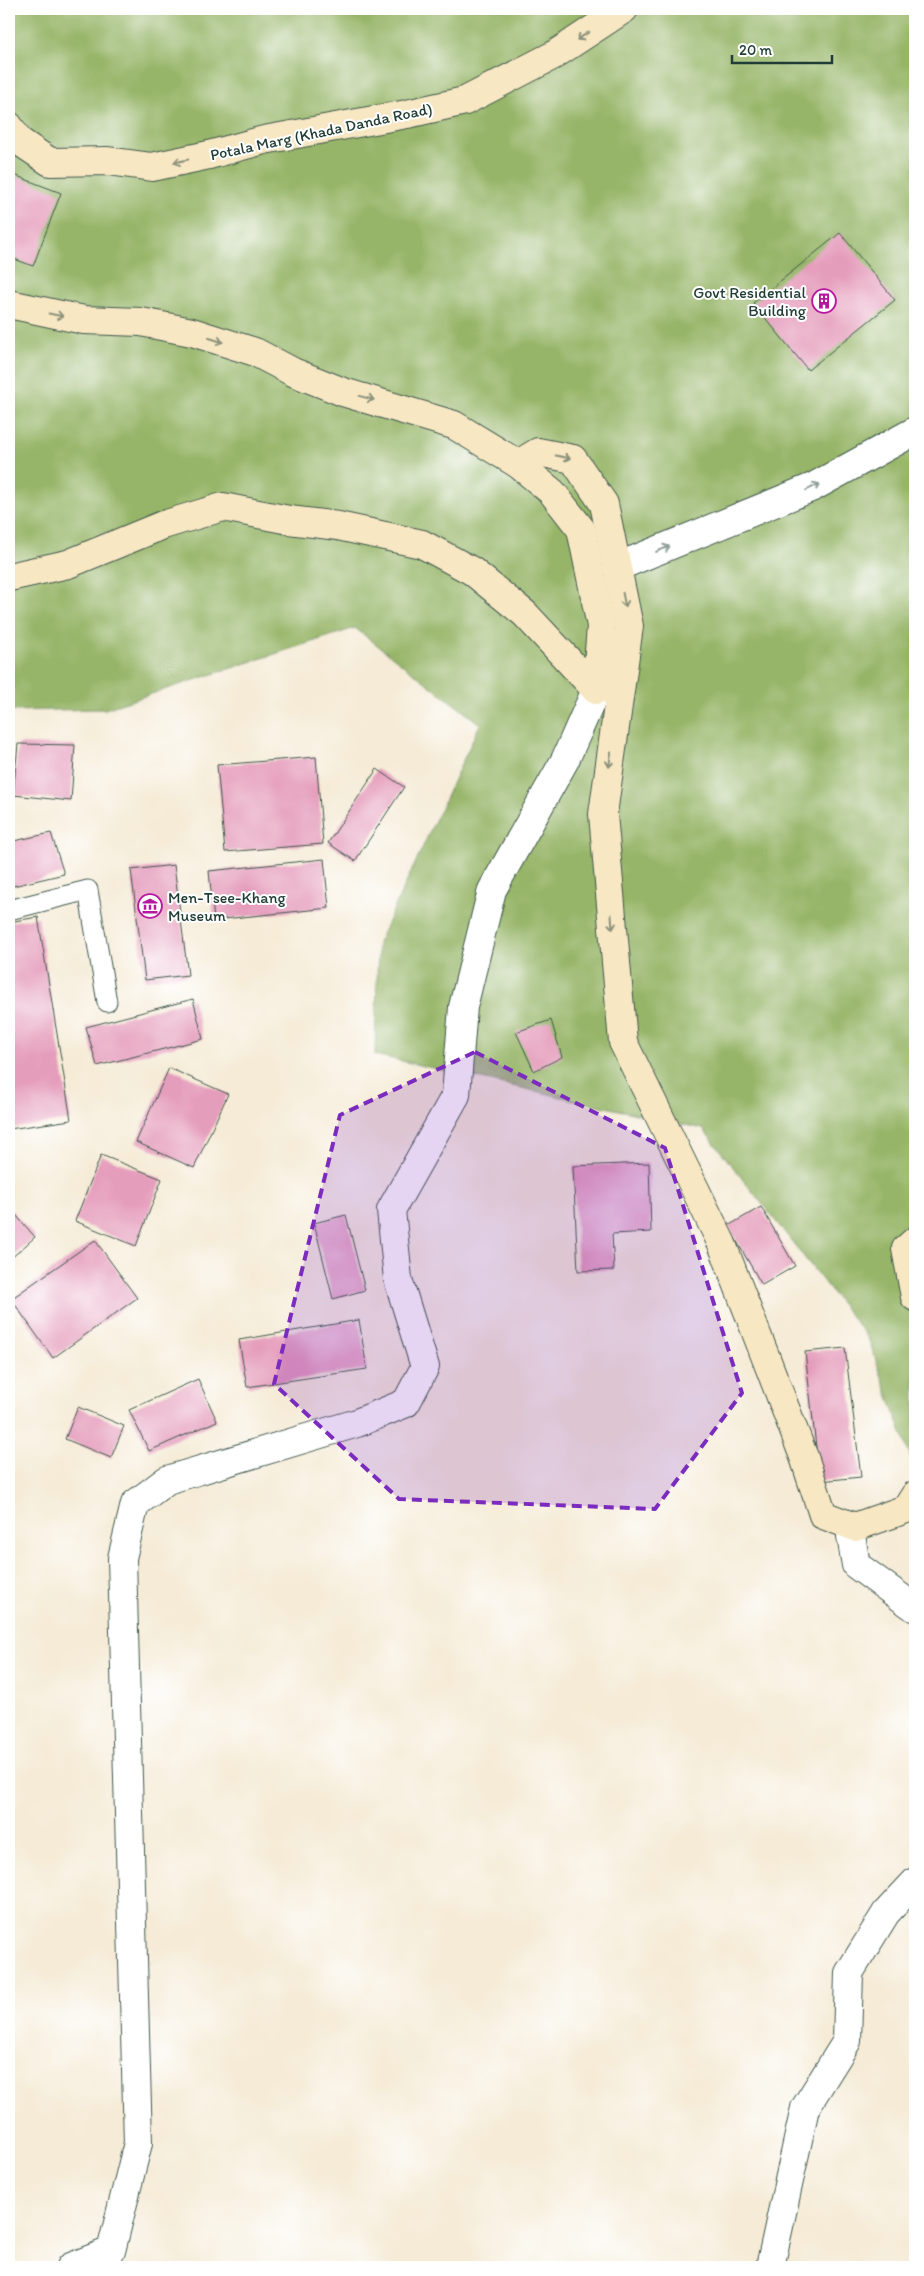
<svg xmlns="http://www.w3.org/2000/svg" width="924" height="2276" viewBox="0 0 924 2276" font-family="Itim,sans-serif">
<rect width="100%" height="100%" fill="#fff"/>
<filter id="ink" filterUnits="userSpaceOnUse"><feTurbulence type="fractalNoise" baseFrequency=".02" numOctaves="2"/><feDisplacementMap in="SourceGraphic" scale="10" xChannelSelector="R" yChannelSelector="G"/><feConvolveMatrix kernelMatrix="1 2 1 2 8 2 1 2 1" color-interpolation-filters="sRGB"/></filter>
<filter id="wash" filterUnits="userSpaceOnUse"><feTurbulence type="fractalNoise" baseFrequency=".0096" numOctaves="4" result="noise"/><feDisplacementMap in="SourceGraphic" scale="20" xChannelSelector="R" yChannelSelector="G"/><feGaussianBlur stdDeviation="1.12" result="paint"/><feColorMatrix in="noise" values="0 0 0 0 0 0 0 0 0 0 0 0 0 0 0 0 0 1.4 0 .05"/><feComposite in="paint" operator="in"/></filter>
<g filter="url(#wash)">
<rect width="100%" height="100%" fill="#f5ebd6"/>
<path fill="#96b568" stroke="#5a794e" d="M9,9H915V1470L868,1338L703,1129L375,1055L378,943L480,724L355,628L105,709L9,711Z"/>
<g id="blocks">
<g fill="#e59dbc">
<path d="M9,173L61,193L33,266L9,257Z"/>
<path d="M840,233L895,300L808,370L753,303Z"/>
<path d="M18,744L75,745L71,801L13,795Z"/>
<path d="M316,757L323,844L225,852L217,765Z"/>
<path d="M377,769L404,787L355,861L328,843Z"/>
<path d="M51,833L64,874L9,887V842Z"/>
<path d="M324,859L329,908L214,920L209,871Z"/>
<path d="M174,865L188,975L145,980L131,870Z"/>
<path d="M38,917L71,1120L9,1129V922Z"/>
<path d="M193,999L203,1039L97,1066L86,1027Z"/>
<path d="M551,1020L562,1057L534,1071L516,1032Z"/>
<path d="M169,1068L228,1094L194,1168L136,1142Z"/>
<path d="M101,1155L162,1179L136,1246L75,1221Z"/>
<path d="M649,1163L651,1232L612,1234L614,1270L578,1271L573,1166Z"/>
<path d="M9,1207L35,1237L9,1260Z"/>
<path d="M761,1207L795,1266L762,1285L728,1226Z"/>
<path d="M346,1215L365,1290L333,1299L314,1223Z"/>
<path d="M95,1240L137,1298L53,1358L11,1299Z"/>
<path d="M359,1320L367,1369L247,1387L239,1340Z"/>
<path d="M845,1348L861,1477L820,1481L805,1352Z"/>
<path d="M198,1379L217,1421L149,1451L129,1410Z"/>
<path d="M78,1407L124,1426L111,1458L65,1439Z"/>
</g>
</g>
</g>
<g filter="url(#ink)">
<use href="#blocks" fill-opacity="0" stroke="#3f574c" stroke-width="1"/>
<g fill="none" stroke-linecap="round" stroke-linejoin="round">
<g stroke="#3f574c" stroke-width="21">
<path id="lane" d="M9,910L88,890L107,1002"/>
</g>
<g stroke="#3f574c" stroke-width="30">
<g id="street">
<path d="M617,567L813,487L915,431"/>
<path d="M855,1527L851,1536L856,1565L915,1608"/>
<path d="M71,2267L111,2251L138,2143L122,1558L135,1504L167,1480L357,1423L406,1403L425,1367L398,1279L391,1210L456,1095L463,1007L492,890L565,760L596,690"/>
<path d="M770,2267L805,2108L847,2041L849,1973L886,1913L915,1882"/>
</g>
</g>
<g stroke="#3f574c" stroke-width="30">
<g id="secondary">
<path d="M9,126L19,141L50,162L108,161L152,167L209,155L264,140L407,114L465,101L554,55L624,9"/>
<path d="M9,304L84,320L141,322L192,332L255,352L293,372L343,392L454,425L518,464L552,492L581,529L601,626L596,690L525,614L472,571L422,544L338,526L289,520L223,507L163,525L68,564L9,577"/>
<path d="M518,464L538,452L573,459L604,504L629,626L603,814L623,1042L722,1244L804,1457L823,1515L855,1527L906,1509L915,1495"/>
<path d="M915,1241L906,1249L915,1297"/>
</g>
</g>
<use href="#lane" stroke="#fff" stroke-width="19"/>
<use href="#street" stroke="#fff" stroke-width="28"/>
<use href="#secondary" stroke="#f8e7c3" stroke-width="28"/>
</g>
<defs><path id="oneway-shaft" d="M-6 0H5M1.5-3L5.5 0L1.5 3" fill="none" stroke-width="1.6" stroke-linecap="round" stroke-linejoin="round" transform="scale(1.25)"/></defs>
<g stroke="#8c927c">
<use href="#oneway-shaft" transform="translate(583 36) rotate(147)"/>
<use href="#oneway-shaft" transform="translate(181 161) rotate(168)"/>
<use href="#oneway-shaft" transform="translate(56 315) rotate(11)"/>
<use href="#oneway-shaft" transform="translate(216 340) rotate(18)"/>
<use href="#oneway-shaft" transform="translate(367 398) rotate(15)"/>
<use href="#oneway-shaft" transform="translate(563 457) rotate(12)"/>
<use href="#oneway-shaft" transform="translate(624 600) rotate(79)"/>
<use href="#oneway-shaft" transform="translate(610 760) rotate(98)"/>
<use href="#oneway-shaft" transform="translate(612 922) rotate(85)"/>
</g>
<g stroke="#8f9e9a">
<use href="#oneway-shaft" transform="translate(813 487) rotate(-26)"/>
<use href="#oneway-shaft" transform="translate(663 549) rotate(-22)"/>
</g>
</g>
<path fill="#7b2cbf" fill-opacity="0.2" stroke="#7b2cbf" stroke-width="4" stroke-dasharray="10 6" stroke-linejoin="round" d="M475,1052L665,1148L742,1393L655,1509L399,1499L274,1384L340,1115Z"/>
<defs>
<g id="building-ring" transform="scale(1.25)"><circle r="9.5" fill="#fff" stroke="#b5179e" stroke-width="1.5"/><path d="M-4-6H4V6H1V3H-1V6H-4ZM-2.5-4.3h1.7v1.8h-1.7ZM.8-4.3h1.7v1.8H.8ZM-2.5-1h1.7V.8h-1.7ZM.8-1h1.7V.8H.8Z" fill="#b5179e"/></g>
<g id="museum-ring" transform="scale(1.25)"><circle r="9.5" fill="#fff" stroke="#b5179e" stroke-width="1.5"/><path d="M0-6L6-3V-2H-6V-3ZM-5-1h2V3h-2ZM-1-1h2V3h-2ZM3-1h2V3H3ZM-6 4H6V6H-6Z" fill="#b5179e"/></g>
</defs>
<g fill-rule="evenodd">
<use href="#building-ring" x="824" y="301"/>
<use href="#museum-ring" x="150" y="906"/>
</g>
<g text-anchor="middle" stroke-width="4" stroke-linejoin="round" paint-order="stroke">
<g font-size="16" fill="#1f3d34" stroke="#fff">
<text transform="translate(321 131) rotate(-12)" y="6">Potala Marg (Khada Danda Road)</text>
</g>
<g font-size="16" fill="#1f3d34" stroke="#fff" text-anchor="end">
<text x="806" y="298">Govt Residential<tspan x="806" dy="18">Building</tspan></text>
<text x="168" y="903" text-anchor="start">Men-Tsee-Khang<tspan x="168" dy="18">Museum</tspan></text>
</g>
</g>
<rect width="924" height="2276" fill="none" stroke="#fff" stroke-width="30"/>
<path d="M732 55v8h100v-8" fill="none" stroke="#1f3d34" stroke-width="2.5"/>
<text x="739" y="55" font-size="15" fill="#1f3d34" stroke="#ffffff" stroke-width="4" paint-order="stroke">20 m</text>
</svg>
